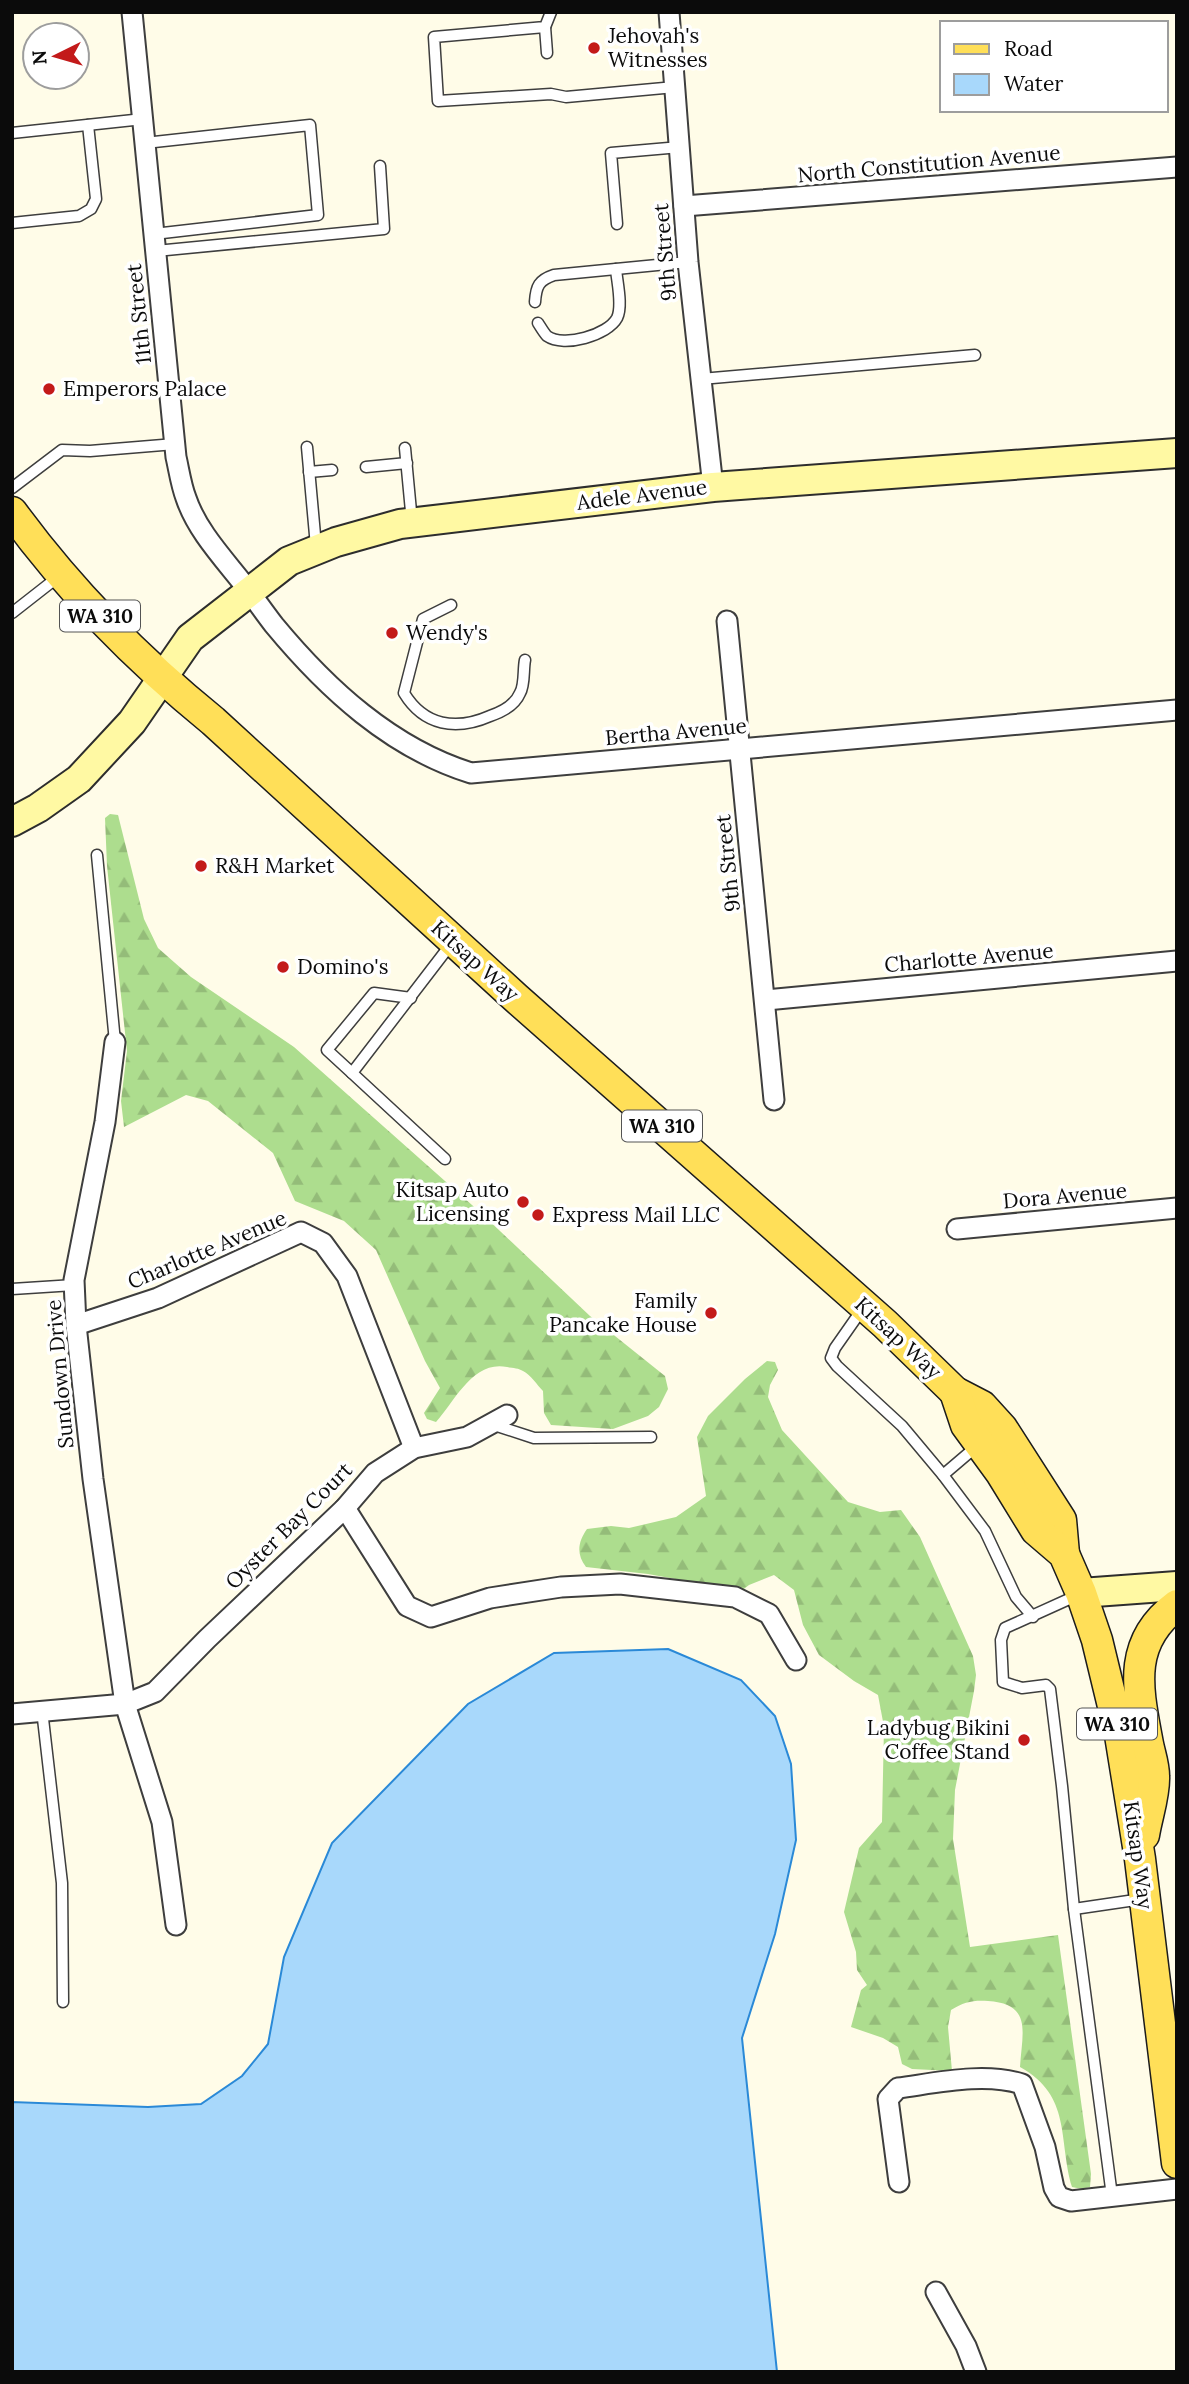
<svg xmlns="http://www.w3.org/2000/svg" width="1189" height="2384" viewBox="0 0 1189 2384" font-family="Lora,serif">
<defs>
<pattern id="forest-firs" width="22" height="20" patternUnits="userSpaceOnUse" patternTransform="scale(1.75)"><rect width="22" height="20" fill="#addd8e"/><path d="M5 1l3.5 6h-7zM16 11l3.5 6h-7z" fill="#94bc79"/></pattern>
</defs>
<rect width="100%" height="100%" fill="#fffce8"/>
<g fill="url(#forest-firs)">
<path d="M110,814L118,815L144,919L158,948L191,977L294,1047L481,1213L590,1316L665,1376L668,1389L659,1407L648,1416L613,1429L551,1425L544,1413L543,1391C537,1385 531,1375 523,1371C519,1368 512,1368 507,1367C473,1360 455,1401 436,1422L427,1419L424,1413L440,1388L425,1361L376,1250L344,1221L295,1201L273,1153L208,1101L186,1095L124,1127L121,1101L127,1051L107,866L105,818Z"/>
<path d="M767,1361L775,1362L778,1370L770,1385L768,1397L782,1430L848,1502L880,1512L901,1510L920,1537L973,1656L976,1675L974,1691L955,1790L953,1839L970,1947L1058,1935L1091,2174L1090,2187L1082,2189L1072,2187C1058,2139 1072,2096 1020,2067C1022,2033 1033,2004 988,2001C973,2000 964,2002 951,2010L948,2027L952,2071L912,2069L902,2064L898,2047L883,2038L851,2027L861,1990L867,1985L857,1970L856,1952L844,1912L859,1848L882,1822L884,1727L878,1695L854,1681L819,1655L803,1625L794,1590L774,1575L749,1585L741,1591L648,1574L586,1567C576,1554 578,1542 587,1529L611,1526L629,1528L676,1517L706,1496L697,1437L708,1416L745,1379Z"/>
</g>
<path fill="#a8d8fb" stroke="#2a89d7" stroke-width="2" d="M668,1649L741,1680L775,1716L791,1764L796,1840L775,1934L742,2038L777,2372H12V2102L148,2107L201,2104L242,2076L268,2044L284,1957L332,1843L468,1704L554,1653Z"/>
<g fill="none" stroke-linecap="round" stroke-linejoin="round">
<g stroke="#3e3e3e" stroke-width="13">
<g id="lane">
<path d="M551,12L545,27L434,37L438,101L551,94L566,97L675,87"/>
<path d="M545,27L547,53"/>
<path d="M12,133L143,119"/>
<path d="M145,143L310,125L318,215L154,234"/>
<path d="M12,223L79,216L91,209L96,199L88,125"/>
<path d="M617,224L611,153L680,147"/>
<path d="M156,251L384,229L380,166"/>
<path d="M535,302C536,286 539,280 554,275L688,262"/>
<path d="M538,323C540,326 544,333 547,336C564,348 608,335 617,318C623,306 617,282 616,269"/>
<path d="M701,379L975,355"/>
<path d="M307,447L316,546"/>
<path d="M405,448L412,522"/>
<path d="M366,467L407,463"/>
<path d="M309,472L332,470"/>
<path d="M12,488L62,450L90,451L175,444"/>
<path d="M451,605L423,619L404,693C424,726 456,731 490,716C502,712 515,705 520,693C525,685 523,669 525,660"/>
<path d="M12,613L58,577"/>
<path d="M97,855L115,1042"/>
<path d="M352,1073L327,1050L374,993L411,998"/>
<path d="M445,1159L352,1073L451,944"/>
<path d="M12,1289L74,1285"/>
<path d="M863,1308L835,1348L831,1358L837,1366L902,1426L943,1475L985,1531L1016,1597L1033,1617"/>
<path d="M491,1424L534,1438L651,1437"/>
<path d="M943,1475L977,1446"/>
<path d="M1078,1595L1005,1628L1001,1640L1003,1682L1022,1688L1046,1685L1050,1689L1062,1786L1074,1909L1112,2196"/>
<path d="M42,1710L62,1883L63,2002"/>
<path d="M1074,1909L1142,1899"/>
</g>
</g>
<g stroke="#3e3e3e" stroke-width="23">
<g id="street">
<path d="M132,12L176,457C179,470 181,485 186,498C197,531 224,559 245,586C255,599 264,612 274,625C327,689 391,748 471,773L1177,710"/>
<path d="M669,12L688,262L713,487"/>
<path d="M684,206L1177,167"/>
<path d="M727,621L774,1100"/>
<path d="M766,1000L1177,961"/>
<path d="M115,1042L105,1122L74,1280L76,1325L93,1479L125,1704L162,1822L176,1925"/>
<path d="M957,1229L1177,1208"/>
<path d="M76,1325L158,1298L301,1232L323,1243L347,1276L414,1448"/>
<path d="M345,1508L407,1606L431,1617L490,1598L561,1587L620,1584L735,1597L769,1614L796,1660"/>
<path d="M12,1714L125,1704L155,1692L207,1639L345,1508L375,1473L414,1448L467,1437L507,1415"/>
<path d="M899,2182L888,2099L898,2088C936,2083 984,2072 1022,2084L1045,2147L1054,2188L1059,2197L1071,2201L1177,2189"/>
<path d="M936,2292L966,2346L976,2372"/>
</g>
</g>
<g stroke="#2d2d2d" stroke-width="32">
<g id="secondary">
<path d="M12,822L38,808L79,779L132,722L190,638L289,561L336,542L400,524L713,487L1177,453"/>
<path d="M1081,1593L1177,1586"/>
</g>
</g>
<g stroke="#1c1c1c" stroke-width="33">
<g id="primary">
<path d="M12,512C69,590 138,660 213,721L516,998L885,1324L955,1392L982,1406L1002,1428L1061,1520L1064,1554"/>
<path d="M955,1392L966,1425L1001,1473L1036,1530L1064,1554L1081,1593L1097,1640L1120,1735L1140,1859L1177,2163"/>
<path d="M1144,1835C1147,1816 1155,1794 1154,1776C1154,1765 1150,1754 1148,1744C1138,1690 1126,1643 1177,1605"/>
</g>
</g>
<use href="#lane" stroke="#fff" stroke-width="10"/>
<use href="#street" stroke="#fff" stroke-width="19"/>
<use href="#secondary" stroke="#fff9a3" stroke-width="28"/>
<use href="#primary" stroke="#ffdf58" stroke-width="30"/>
</g>
<g fill="#c31a1a" stroke="#fff" stroke-width="2.5">
<circle cx="594" cy="48" r="7"/>
<circle cx="49" cy="389" r="7"/>
<circle cx="392" cy="633" r="7"/>
<circle cx="201" cy="866" r="7"/>
<circle cx="283" cy="967" r="7"/>
<circle cx="523" cy="1202" r="7"/>
<circle cx="538" cy="1215" r="7"/>
<circle cx="711" cy="1313" r="7"/>
<circle cx="1024" cy="1740" r="7"/>
</g>
<g text-anchor="middle" stroke-width="7" stroke-linejoin="round" paint-order="stroke">
<g fill="#fff" stroke="#545454" stroke-width="2">
<rect x="60" y="600.5" width="80" height="31" rx="5"/>
<rect x="622" y="1110.5" width="80" height="31" rx="5"/>
<rect x="1077" y="1708.5" width="80" height="31" rx="5"/>
</g>
<g font-size="19" font-weight="bold" fill="#0b0b0b">
<text x="100" y="623">WA 310</text>
<text x="662" y="1133">WA 310</text>
<text x="1117" y="1731">WA 310</text>
</g>
<g font-size="21" fill="#0b0b0b" stroke="#fff" text-anchor="start">
<text x="608" y="43">Jehovah's<tspan x="608" dy="24">Witnesses</tspan></text>
<text x="63" y="396">Emperors Palace</text>
<text x="406" y="640">Wendy's</text>
<text x="215" y="873">R&amp;H Market</text>
<text x="297" y="974">Domino's</text>
<text x="509" y="1197" text-anchor="end">Kitsap Auto<tspan x="509" dy="24">Licensing</tspan></text>
<text x="552" y="1222">Express Mail LLC</text>
<text x="697" y="1308" text-anchor="end">Family<tspan x="697" dy="24">Pancake House</tspan></text>
<text x="1010" y="1735" text-anchor="end">Ladybug Bikini<tspan x="1010" dy="24">Coffee Stand</tspan></text>
</g>
<g font-size="21" fill="#0b0b0b" stroke="#fff">
<text transform="translate(929 164) rotate(-5)" y="7">North Constitution Avenue</text>
<text transform="translate(665 252) rotate(-95)" y="7">9th Street</text>
<text transform="translate(139 314) rotate(-96)" y="7">11th Street</text>
<text transform="translate(642 495) rotate(-7)" y="7">Adele Avenue</text>
<text transform="translate(676 732) rotate(-5)" y="7">Bertha Avenue</text>
<text transform="translate(728 863) rotate(-96)" y="7">9th Street</text>
<text transform="translate(969 958) rotate(-5)" y="7">Charlotte Avenue</text>
<text transform="translate(475 961) rotate(42)" y="7">Kitsap Way</text>
<text transform="translate(1065 1196) rotate(-5)" y="7">Dora Avenue</text>
<text transform="translate(207 1250) rotate(-23)" y="7">Charlotte Avenue</text>
<text transform="translate(898 1338) rotate(43)" y="7">Kitsap Way</text>
<text transform="translate(60 1374) rotate(-95)" y="7">Sundown Drive</text>
<text transform="translate(289 1526) rotate(-45)" y="7">Oyster Bay Court</text>
<text transform="translate(1138 1855) rotate(82)" y="7">Kitsap Way</text>
</g>
</g>
<rect width="1189" height="2384" fill="none" stroke="#0b0b0b" stroke-width="28"/>
<rect x="940" y="21" width="228" height="91" fill="#ffffff" stroke="#9d9d9d" stroke-width="2"/>
<rect x="954" y="44" width="35" height="10" fill="#ffdf58" stroke="#9d9d9d" stroke-width="2"/>
<text x="1004" y="56" font-size="21" fill="#0b0b0b">Road</text>
<rect x="954" y="74" width="35" height="21" fill="#a8d8fb" stroke="#9d9d9d" stroke-width="2"/>
<text x="1004" y="91" font-size="21" fill="#0b0b0b">Water</text>
<g transform="translate(56 56) rotate(265)"><circle r="33" fill="#ffffff" stroke="#9d9d9d" stroke-width="2"/>
<path d="M0-5L12 26L0 18L-12 26Z" fill="#c31a1a"/>
<text y="-10" font-size="19" font-weight="bold" text-anchor="middle" fill="#0b0b0b">N</text>
</g>
</svg>
